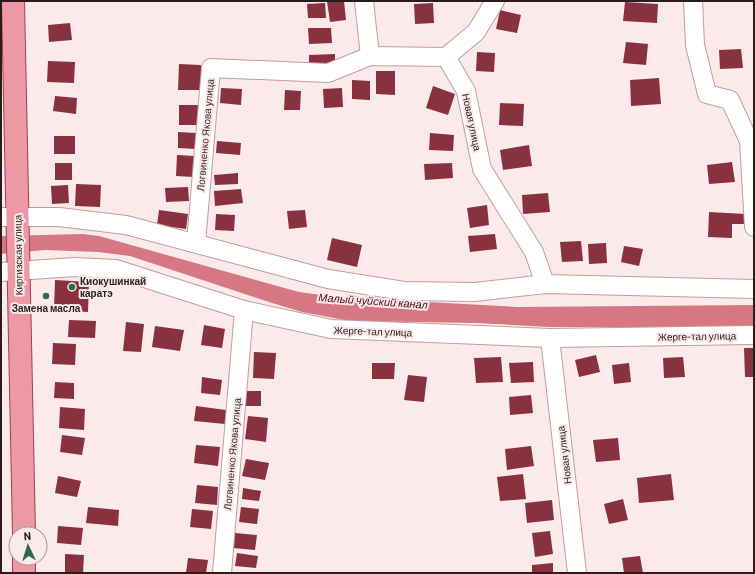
<svg xmlns="http://www.w3.org/2000/svg" width="755" height="574" viewBox="0 0 755 574" font-family="Barlow,sans-serif">
<rect width="100%" height="100%" fill="#fceaeb"/>
<path fill="#d57881" d="M83,234L99,236L299,292L336,297L518,307L754,305V327H549L476,323L350,321L302,312L272,303L130,256L98,252L45,250L1,254V236Z"/>
<g fill="#87323e">
<path d="M327,1H344L346,20L330,22Z"/>
<path d="M625,2L658,4L657,23L623,21Z"/>
<path d="M325,3L326,18H308L307,4Z"/>
<path d="M433,3L434,23L415,24L414,4Z"/>
<path d="M500,10L521,15L517,33L496,29Z"/>
<path d="M70,23L72,40L49,42L48,25Z"/>
<path d="M308,28H331L332,43L309,44Z"/>
<path d="M626,42L648,44L646,65L623,63Z"/>
<path d="M741,49L743,68L720,69L719,50Z"/>
<path d="M477,52L495,53L494,72L476,71Z"/>
<path d="M335,54V65H309V55Z"/>
<path d="M48,61L75,62L74,83L47,82Z"/>
<path d="M179,64L201,65V90H178Z"/>
<path d="M376,71H395V95L376,94Z"/>
<path d="M659,78L661,104L631,106L630,80Z"/>
<path d="M352,80L370,81V100L352,99Z"/>
<path d="M433,86L455,94L448,115L426,108Z"/>
<path d="M221,88L242,89L241,105L220,103Z"/>
<path d="M342,88L343,107L324,108L323,89Z"/>
<path d="M285,90L301,91L300,110H284Z"/>
<path d="M55,96L77,98L76,114L53,111Z"/>
<path d="M500,103L524,104L523,126L499,125Z"/>
<rect x="179" y="105" width="20" height="20"/>
<path d="M178,132L196,133V149L178,148Z"/>
<path d="M430,133L454,135L453,151L429,150Z"/>
<rect x="54" y="136" width="21" height="18"/>
<path d="M217,141L241,143L240,155L216,153Z"/>
<path d="M529,145L532,166L503,170L500,150Z"/>
<path d="M177,155L194,156L193,177L176,176Z"/>
<path d="M732,162L735,182L709,184L707,165Z"/>
<rect x="55" y="163" width="17" height="17"/>
<path d="M452,163L453,178L425,180L424,164Z"/>
<path d="M238,173V184L215,185L214,175Z"/>
<path d="M76,184L101,185L100,207L75,206Z"/>
<path d="M68,185L69,203L52,204L51,186Z"/>
<path d="M188,187L189,201L166,202L165,188Z"/>
<path d="M241,189L243,203L215,206L214,191Z"/>
<path d="M548,193L550,212L523,214L522,195Z"/>
<path d="M487,205L489,225L470,228L467,208Z"/>
<path d="M159,210L188,214L186,229L157,225Z"/>
<path d="M305,210L307,227L289,229L287,211Z"/>
<path d="M709,212L746,214L745,224H732V238L708,237Z"/>
<path d="M216,214L235,215L234,231L215,230Z"/>
<path d="M495,234L497,249L470,252L468,236Z"/>
<path d="M332,238L362,245L357,267L327,260Z"/>
<path d="M581,241L583,261L562,262L560,242Z"/>
<path d="M606,243L607,263L589,264L588,244Z"/>
<path d="M624,246L643,249L639,266L621,262Z"/>
<path d="M55,280L89,282L88,312L54,310Z"/>
<path d="M69,320L96,321L95,338L68,337Z"/>
<path d="M126,322L144,324L141,352L123,351Z"/>
<path d="M204,325L225,329L222,348L201,345Z"/>
<path d="M155,326L184,330L180,351L152,347Z"/>
<path d="M53,343L76,344L75,365L52,364Z"/>
<path d="M744,348H754V377H745Z"/>
<path d="M254,352L276,353L274,379L253,378Z"/>
<path d="M596,355L600,372L579,377L575,360Z"/>
<path d="M501,357L503,382L476,383L474,358Z"/>
<path d="M683,357L685,377L664,378L663,358Z"/>
<path d="M533,362L534,382L511,383L509,363Z"/>
<path d="M372,363H395L394,379H372Z"/>
<path d="M629,363L631,382L614,384L612,365Z"/>
<path d="M408,375L427,377L424,402L404,400Z"/>
<path d="M202,377L222,380L220,395L201,393Z"/>
<path d="M55,382L74,383V399L54,398Z"/>
<rect x="244" y="391" width="17" height="15"/>
<path d="M531,395L533,413L510,415L509,397Z"/>
<path d="M196,406L226,410L225,424L194,421Z"/>
<path d="M60,407L85,409L84,430L59,428Z"/>
<path d="M248,416L268,418L266,442L245,439Z"/>
<path d="M62,435L85,438L82,455L60,452Z"/>
<path d="M618,438L620,460L596,462L593,440Z"/>
<path d="M196,445L220,447L218,466L194,463Z"/>
<path d="M531,446L534,466L507,470L505,449Z"/>
<path d="M246,459L269,463L265,480L242,476Z"/>
<path d="M523,474L526,499L500,501L497,477Z"/>
<path d="M671,474L674,500L639,503L637,478Z"/>
<path d="M58,476L81,481L77,497L55,493Z"/>
<path d="M197,485L218,487L217,505L195,503Z"/>
<path d="M243,488L261,491L259,501L242,499Z"/>
<path d="M623,499L628,520L609,524L604,504Z"/>
<path d="M552,500L554,520L527,523L525,503Z"/>
<path d="M88,507L119,510L118,526L86,523Z"/>
<path d="M241,507L259,509L257,524L239,522Z"/>
<path d="M192,509L213,511L211,529L190,527Z"/>
<path d="M58,526L83,528L81,545L57,543Z"/>
<path d="M550,531L553,554L535,557L532,533Z"/>
<path d="M235,533L257,535L255,550L233,548Z"/>
<path d="M237,553L258,556L256,568L235,566Z"/>
<path d="M65,554L84,555L83,573H65Z"/>
<path d="M640,556L643,573H624L622,558Z"/>
<path d="M188,558L208,560L206,573H186Z"/>
<path d="M553,563V573H532V565Z"/>
</g>
<g fill="none" stroke-linecap="round" stroke-linejoin="round">
<g stroke="#c49b9d" stroke-width="20">
<g id="minor">
<path d="M364,1L370,56"/>
<path d="M693,1L695,45L707,94L730,100L749,141L754,227"/>
<path d="M446,57L476,32L495,1"/>
<path d="M1,217H59L126,225L328,279L404,291L475,292L545,284L754,289"/>
<path d="M196,243L211,68L328,73L370,56L446,57L466,91L482,169L534,252L545,284"/>
<path d="M1,272L75,267L116,269L244,310L331,329L550,338L754,335"/>
<path d="M550,338L577,573"/>
<path d="M222,573L244,310"/>
</g>
</g>
<g stroke="#a0404e" stroke-width="24">
<g id="major">
<path d="M13,1L24,534"/>
<path d="M24,558V573"/>
</g>
</g>
<use href="#minor" stroke="#fff" stroke-width="18"/>
<use href="#major" stroke="#ec98a5" stroke-width="22"/>
</g>
<g fill="#2e6750" stroke="#fceaeb" stroke-width="1.5">
<circle cx="72" cy="287" r="4"/>
<circle cx="46" cy="296" r="4"/>
</g>
<g text-anchor="middle" stroke-width="4" stroke-linejoin="round" paint-order="stroke">
<g font-size="10" fill="#2a1b1c" stroke="#fceaeb">
<text transform="translate(472 122) rotate(78)" y="4">Новая улица</text>
<text transform="translate(205 135) rotate(-85)" y="4">Логвиненко Якова улица</text>
<text transform="translate(18 255) rotate(-91)" y="4">Киргизская улица</text>
<text transform="translate(373 331) rotate(2)" y="4">Жерге-тал улица</text>
<text transform="translate(697 336) rotate(-1)" y="4">Жерге-тал улица</text>
<text transform="translate(232 454) rotate(-85)" y="4">Логвиненко Якова улица</text>
<text transform="translate(564 455) rotate(-97)" y="4">Новая улица</text>
</g>
<g font-size="10" font-weight="bold" fill="#2a1b1c" stroke="#fceaeb" text-anchor="start">
<text x="80" y="285">Киокушинкай<tspan x="80" dy="12">каратэ</tspan></text>
<text x="46" y="312" text-anchor="middle">Замена масла</text>
</g>
<g font-size="11" font-style="italic" fill="#560017" stroke="#fceaeb">
<text transform="translate(373 301) rotate(4)" y="4">Малый чуйский канал</text>
</g>
</g>
<rect width="755" height="574" fill="none" stroke="#2a1b1c" stroke-width="4"/>
<g transform="translate(28 546) rotate(356)"><circle r="19" fill="#fceaeb" stroke="#a89798"/>
<path d="M0-3L7 15L0 10L-7 15Z" fill="#2e6750"/>
<text y="-6" font-size="11" font-weight="bold" text-anchor="middle" fill="#2a1b1c">N</text>
</g>
</svg>
